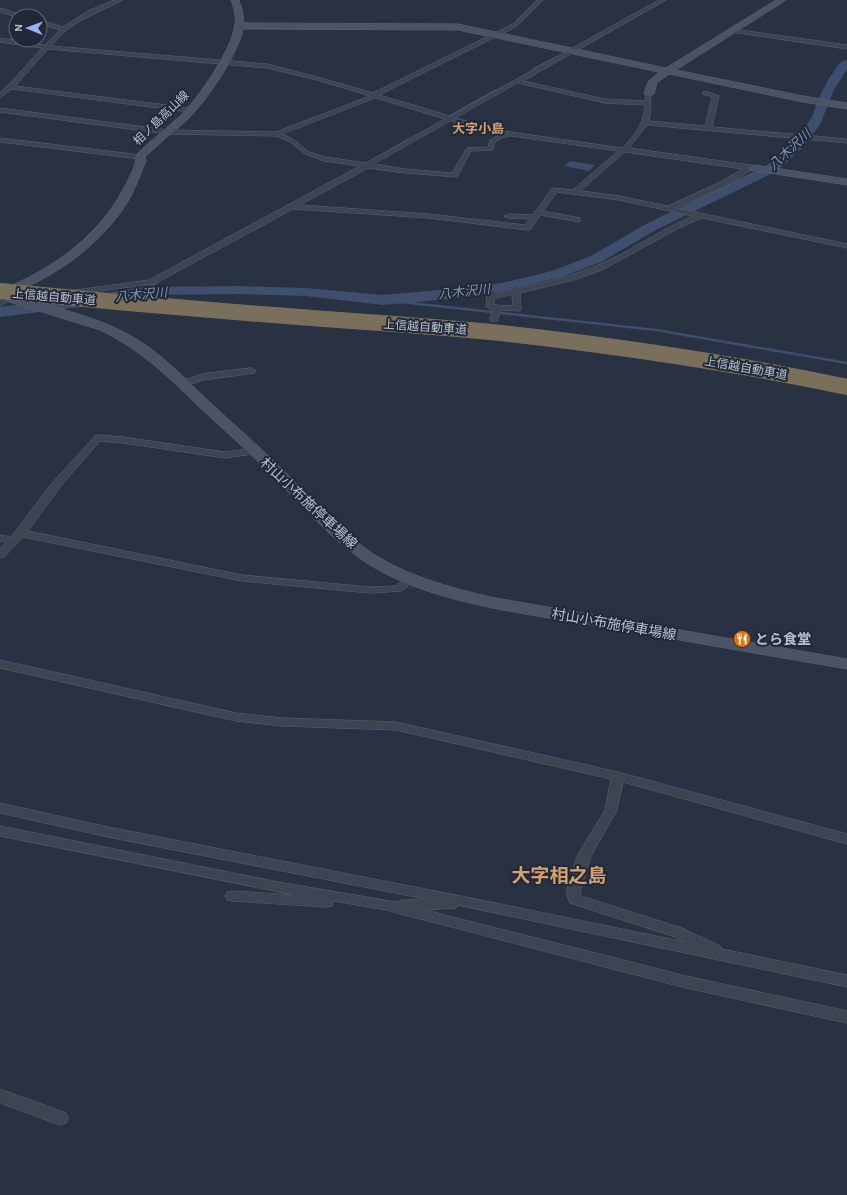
<svg xmlns="http://www.w3.org/2000/svg" width="847" height="1195" viewBox="0 0 847 1195" font-family="'Alegreya Sans','Noto Sans JP',sans-serif">
<rect width="100%" height="100%" fill="#293243"/>
<path fill="#3f4e6c" d="M570,161L595,165L589,171L564,166Z"/>
<g fill="none" stroke-linecap="round" stroke-linejoin="round">
<g stroke="#3f4e6c" stroke-width="2">
<path d="M534,69L557,57"/>
<path d="M448,117L496,90"/>
<path d="M390,150L409,139"/>
</g>
<g stroke="#3f4e6c" stroke-width="2.5">
<path d="M145,291L157,282"/>
<path d="M383,300L656,330L847,363"/>
</g>
<path fill="#3f4e6c" fill-rule="evenodd" d="M847,60V69L834,90L820,125L802,148L777,171L656,230L601,262L562,277L502,291L450,299L383,305L306,296L241,294L145,295L79,307L0,317V307L79,297L145,287L241,286L306,288L383,295L450,289L502,283L552,271L591,256L646,224L767,165L788,149L804,130L813,115L817,102L828,80L839,64L843,61Z"/>
<g stroke="#5b6270" stroke-width="1">
<g id="street">
<path d="M115,0H123L78,22L65,31L51,46L267,64L321,78L373,93L513,24L537,0H543L517,26L379,95L450,116L659,0H666L523,81L605,99L645,101L646,96H650L651,106L649,121L705,126L712,97L703,94L702,93L705,91L719,96L712,127L847,139V143L647,125L629,148L757,166V170H751L726,186L676,208L847,244V248L702,218L677,229L602,270L574,280L520,293L521,309L520,311L501,310L497,321H491L490,319L492,310L486,307L487,295C524,286 561,281 596,266C630,252 659,230 693,216L619,200L557,192L543,211L580,218V222L540,215L530,230H527L429,218L293,209L154,284L66,295L65,293L66,291H69L149,280L360,166L324,161L305,154L290,142L276,136L168,134L0,112V108L168,130L276,132L370,96L317,80L267,68L48,49L15,86L190,108L193,110L190,112L12,89L0,98V93L14,79L42,48L0,42V38L45,45L60,30L40,24V20L63,27L88,11ZM518,83L605,103L645,105C644,124 635,135 622,148L496,130L456,118ZM376,98L445,119L366,163L325,157L309,152L294,140L283,134ZM451,121L499,135L490,140L488,147L467,148L452,173L405,169L374,164ZM512,136L618,151L573,190L552,188L533,215L508,214L504,216L508,218L530,219L525,225L429,214L300,205L368,168L405,173L457,177L471,151L493,150L495,142L502,138ZM625,152L743,169L720,182L668,206L619,196L581,191ZM512,295L513,306L494,305V299Z"/>
<path d="M0,8L22,15L23,16L16,17L0,12Z"/>
<path d="M733,29L847,45V49L731,32L730,31Z"/>
<path d="M0,138L140,155L144,157L140,159L0,142Z"/>
<path d="M7,296H10L14,298L0,306V300Z"/>
<path d="M252,368L256,371L255,373L203,380L181,387L176,384L178,382L202,374Z"/>
<path d="M98,435L123,437L225,452L253,448L258,451L253,454L225,458L123,443L100,441L60,487L28,531L242,575L370,587L395,586L407,577L411,576L416,579L402,591L370,593L242,581L23,537L4,557L0,558V549L6,542L0,541V535L11,537L52,483L95,436Z"/>
<path d="M0,660L236,713L282,718L396,722L618,772L847,834V844L623,782L617,810L591,856L580,892L581,896L682,928L720,946L722,949L847,975V987L457,905L456,908L425,910L686,976L847,1011V1023L686,988L386,910L334,901L332,906L327,907L232,901L227,900L225,896L227,892L232,891L294,895L0,836V826L278,882L396,902L402,900L426,899L108,837L0,813V803L108,827L476,899L685,942L672,936L570,903L566,892L577,856L605,810L611,779L396,730L282,726L236,721L0,668Z"/>
<path d="M0,1089L66,1113L68,1118L66,1123L60,1125L0,1103Z"/>
</g>
</g>
<g stroke="#5b6270" stroke-width="1">
<g id="secondary">
<path d="M231,0H239L242,9L244,23L458,24L666,68L776,0H786L676,70L803,96L847,103V109L803,102L669,74L657,83L654,94L649,97L644,94L648,82L659,72L458,30L243,29C237,57 207,100 187,120C173,133 158,144 145,157L146,161C140,175 135,190 127,203C100,245 57,276 10,294C51,307 102,317 138,340C167,358 190,384 215,407C241,431 268,454 292,479C318,505 342,533 372,553C407,576 449,587 490,597L847,659V669C764,655 681,640 599,626C523,613 421,603 358,557C326,534 300,503 272,475C248,451 222,428 197,405C167,375 138,348 100,330L0,299V290C53,270 103,233 128,180C131,173 137,164 135,157L136,155C150,141 166,129 180,116C199,97 232,50 235,24C236,16 234,8 231,0Z"/>
<path d="M754,165L847,179V185L750,170L749,168Z"/>
</g>
</g>
<use href="#street" fill="#3d4553" fill-rule="evenodd"/>
<use href="#secondary" fill="#4b5366" fill-rule="evenodd"/>
<g stroke="#474f5d" stroke-width="16" stroke-linecap="butt">
<path id="highway-bridge" d="M0,291C91,300 182,308 273,315C346,321 419,325 491,332C611,345 729,362 847,387"/>
</g>
<use href="#highway-bridge" stroke="#796f5a" stroke-width="16"/>
</g>
<defs>
<g id="restaurant-disc" transform="scale(0.9)"><circle r="9.5" fill="#e8710a" stroke="#212939"/><path d="M-5-6h1v4h1v-4h1v4h1v-4h1v5L-1.5 .5V6h-2V.5L-5-1ZM5-6V6H3V1.5H1.5Q1.5-4 5-6Z" fill="#fff"/></g>
</defs>
<g fill-rule="evenodd">
<use href="#restaurant-disc" x="742" y="639"/>
</g>
<g text-anchor="middle" stroke-width="4" stroke-linejoin="round" paint-order="stroke">
<g font-size="12" fill="#bac0cd" stroke="#212939">
<text transform="translate(161 118) rotate(-44)" y="4">相ノ島高山線</text>
<text transform="translate(54 297) rotate(5)" y="4">上信越自動車道</text>
<text transform="translate(425 327) rotate(4)" y="4">上信越自動車道</text>
<text transform="translate(746 368) rotate(10)" y="4">上信越自動車道</text>
</g>
<g font-size="13" font-weight="bold" fill="#d4a16e" stroke="#212939">
<text x="478" y="133">大字小島</text>
</g>
<g font-size="13" font-style="italic" fill="#8394b2" stroke="#212939">
<text transform="translate(789 149) rotate(-43)" y="5">八木沢川</text>
<text transform="translate(464 291) rotate(-6)" y="5">八木沢川</text>
<text transform="translate(141 294) rotate(-5)" y="5">八木沢川</text>
</g>
<g font-size="14" fill="#bac0cd" stroke="#212939">
<text transform="translate(309 503) rotate(43)" y="5">村山小布施停車場線</text>
<text transform="translate(614 624) rotate(10)" y="5">村山小布施停車場線</text>
</g>
<g font-size="14" font-weight="bold" fill="#bac0cd" stroke="#212939" text-anchor="start">
<text x="755" y="644">とら食堂</text>
</g>
<g font-size="19" font-weight="bold" fill="#d4a16e" stroke="#212939">
<text x="559" y="882">大字相之島</text>
</g>
</g>
<g transform="translate(28 28) rotate(271)"><circle r="19" fill="#212939" stroke="#5e6574"/>
<path d="M0-3L7 15L0 10L-7 15Z" fill="#96b5f5"/>
<text y="-6" font-size="11" font-weight="bold" text-anchor="middle" fill="#bac0cd">N</text>
</g>
</svg>
